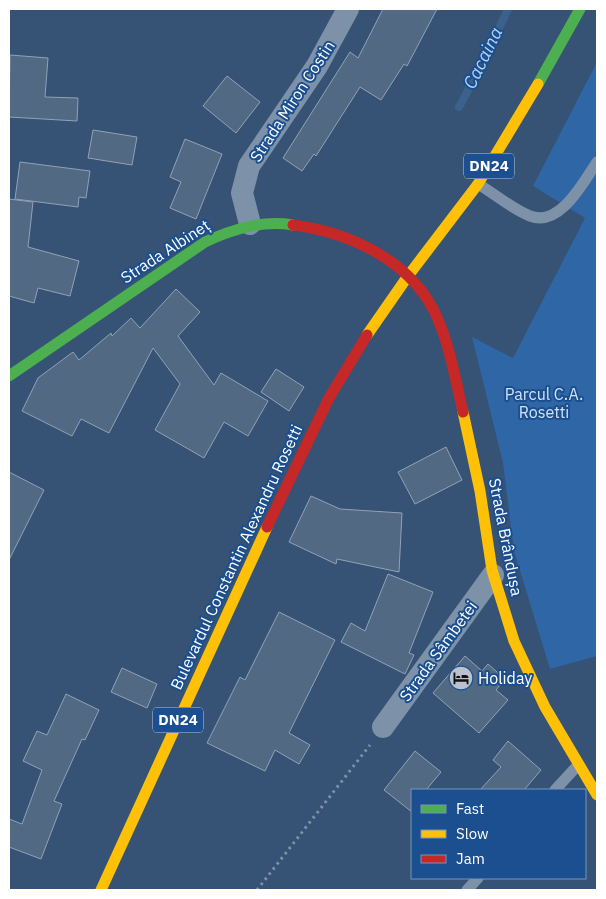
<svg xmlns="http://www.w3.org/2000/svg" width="606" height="899" viewBox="0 0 606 899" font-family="'IBM Plex Sans',sans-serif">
<rect width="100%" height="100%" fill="#365274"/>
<path fill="#2f66a5" d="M597,62V656L550,669L514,551L503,463L472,337L513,358L585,218L533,186Z"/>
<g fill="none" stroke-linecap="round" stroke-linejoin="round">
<path stroke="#3b618d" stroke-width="8" d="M459,107L485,59L508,9"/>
</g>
<g fill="#526984" stroke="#92a2b6">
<path d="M383,9H437L407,66L404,64L381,100L360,87L316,156L314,154L302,171L283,158L350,52L358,58Z"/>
<path d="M10,55L48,58L45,97L78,98L77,121L9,117Z"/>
<path d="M227,76L260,102L236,133L203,106Z"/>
<path d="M93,130L137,137L132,165L88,158Z"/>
<path d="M185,139L222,154L196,219L170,208L181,182L170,177Z"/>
<path d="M20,162L90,171L86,198L79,197L78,207L15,199Z"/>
<path d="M9,199L33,202L28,247L79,261L70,296L38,288L34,303L9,296Z"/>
<path d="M176,289L200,312L178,336L214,385L221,373L268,401L248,436L224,422L204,458L155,430L180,384L153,348L109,433L81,419L72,436L22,411L38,378L73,352L79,360L111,333L112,336L131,318L140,328Z"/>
<path d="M276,369L304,387L289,411L261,392Z"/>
<path d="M446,447L462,480L415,504L398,472Z"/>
<path d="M9,472L44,490L9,560Z"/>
<path d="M311,496L340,509L402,513L399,572L337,559L336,564L289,542Z"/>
<path d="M388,574L433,592L409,653L414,655L405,674L341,642L351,623L365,631Z"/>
<path d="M279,612L335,640L289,733L310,745L299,764L275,750L265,771L207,743L240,677L245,680Z"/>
<path d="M465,656L482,671L488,664L505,679L496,690L508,700L479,733L433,693Z"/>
<path d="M122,668L157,684L147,708L111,692Z"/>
<path d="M66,694L99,710L85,740L82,739L54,801L62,804L41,859L9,847V819L22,824L42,770L23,761L37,731L47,735Z"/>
<path d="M508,741L541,770L524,790H480L501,767L493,760Z"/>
<path d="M415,751L441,772L426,790H412V812L384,790Z"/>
</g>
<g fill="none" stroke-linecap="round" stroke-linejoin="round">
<path stroke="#7d92a8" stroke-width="3" stroke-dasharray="2.5 4" stroke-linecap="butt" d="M257,890L370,745"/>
<g stroke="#7d92a8" stroke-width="11">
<path d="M478,184C495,194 512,209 530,216C560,228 584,181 597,162"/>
<path d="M555,790L578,765"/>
<path d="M467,890L478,878"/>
</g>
<g stroke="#7d92a8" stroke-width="22">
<path d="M250,224L242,193L249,166L317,66L348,9"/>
<path d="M383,727L493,575"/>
</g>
<g stroke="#4caf50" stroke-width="11">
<path d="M538,84L580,9"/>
<path d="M9,376L205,242C233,229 262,220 293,225"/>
</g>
<g stroke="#ffc107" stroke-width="11">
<path d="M367,335L408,276L478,184L538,84"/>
<path d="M463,412L480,491L492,570L514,641L545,707L597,795"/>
<path d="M101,890L267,527"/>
</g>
<g stroke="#c62828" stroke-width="11">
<path d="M293,225C347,232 406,258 433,309C449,340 455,378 463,412"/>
<path d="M267,527L329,398L367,335"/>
</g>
</g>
<defs>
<g id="hotel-disc" transform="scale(1.25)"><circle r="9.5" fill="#b9c2ce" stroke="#1b4f8f"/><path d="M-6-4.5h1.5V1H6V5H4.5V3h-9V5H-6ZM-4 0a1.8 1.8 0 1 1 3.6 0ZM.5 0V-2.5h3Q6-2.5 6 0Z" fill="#111"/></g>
</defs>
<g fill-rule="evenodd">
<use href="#hotel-disc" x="461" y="678"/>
</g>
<g text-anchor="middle" stroke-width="4" stroke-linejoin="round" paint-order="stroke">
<g fill="#1b4f8f" stroke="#bbcadd" stroke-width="1">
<rect x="464" y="153.5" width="50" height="25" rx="4"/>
<rect x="153" y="707.5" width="50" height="25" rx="4"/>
</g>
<g font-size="15" font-weight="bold" fill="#fff">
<text x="489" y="171">DN24</text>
<text x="178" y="725">DN24</text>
</g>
<g font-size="16" fill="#fff" stroke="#1b4f8f">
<text transform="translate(292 101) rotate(-57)" y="6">Strada Miron Costin</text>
<text transform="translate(165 251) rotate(-33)" y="6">Strada Albineț</text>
<text transform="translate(506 537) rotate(79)" y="6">Strada Brândușa</text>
<text transform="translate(236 557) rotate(-65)" y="6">Bulevardul Constantin Alexandru Rosetti</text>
<text transform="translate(438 651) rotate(-54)" y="6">Strada Sâmbetei</text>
</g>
<g font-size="16" fill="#cfe3fa" stroke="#1b4f8f">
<text x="544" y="400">Parcul C.A.<tspan x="544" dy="18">Rosetti</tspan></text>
</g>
<g font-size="16" fill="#fff" stroke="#1b4f8f" text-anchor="start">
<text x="478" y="684">Holiday</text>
</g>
<g font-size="18" font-style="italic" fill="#b5d3f5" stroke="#1b4f8f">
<text transform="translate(483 58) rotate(-64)" y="6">Cacaina</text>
</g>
</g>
<rect width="606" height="899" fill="none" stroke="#ffffff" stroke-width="20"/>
<rect x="411" y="789" width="175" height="90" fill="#1b4f8f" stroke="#7695bc"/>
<rect x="421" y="805" width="25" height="8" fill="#4caf50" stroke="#7695bc"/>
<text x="456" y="814" font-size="15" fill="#ffffff">Fast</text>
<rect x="421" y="830" width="25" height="8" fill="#ffc107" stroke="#7695bc"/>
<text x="456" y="839" font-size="15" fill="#ffffff">Slow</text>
<rect x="421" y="855" width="25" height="8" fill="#c62828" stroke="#7695bc"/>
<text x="456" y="864" font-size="15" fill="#ffffff">Jam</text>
</svg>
